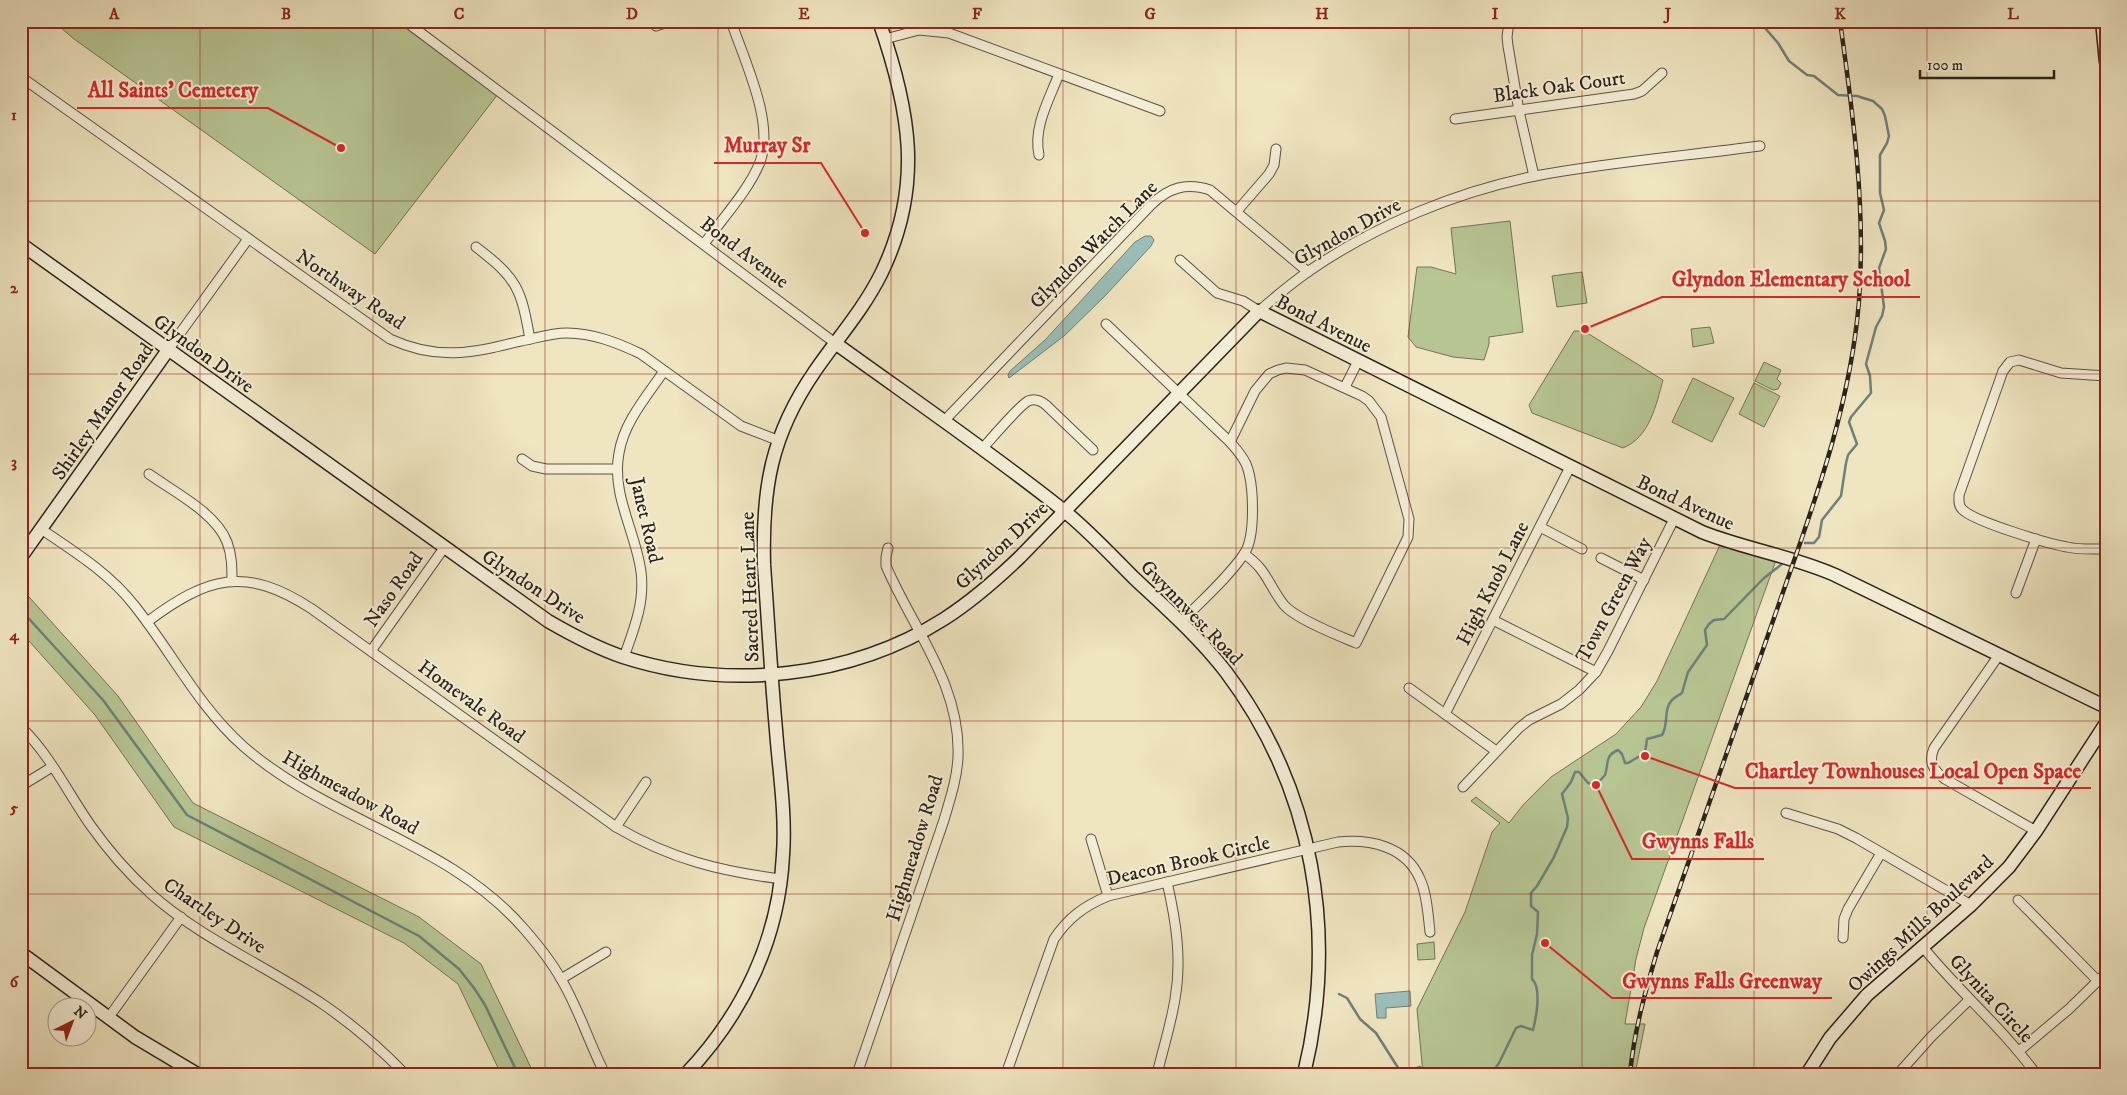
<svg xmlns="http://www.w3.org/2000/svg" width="2127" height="1095" viewBox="0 0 2127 1095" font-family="'IM FELL DW Pica',serif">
<rect width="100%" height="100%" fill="#efe5c0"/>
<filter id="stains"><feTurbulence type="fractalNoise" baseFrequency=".004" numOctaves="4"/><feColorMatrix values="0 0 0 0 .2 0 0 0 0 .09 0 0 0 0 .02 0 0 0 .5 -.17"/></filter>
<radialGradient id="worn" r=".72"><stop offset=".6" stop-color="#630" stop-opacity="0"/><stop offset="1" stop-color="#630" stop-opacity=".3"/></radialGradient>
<g fill="#b7c593" stroke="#717456">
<path d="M53,21H400L498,94L375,254L74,39Z"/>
<path d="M1510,221L1523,332L1489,337V344L1484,360L1453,357L1416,347L1408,337L1417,267H1431L1456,274L1451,228Z"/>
<path d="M1582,272L1587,303L1557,307L1552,276Z"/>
<path d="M1710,327L1714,343L1693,347L1691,329Z"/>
<path d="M1574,331H1584L1663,380C1656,405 1650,437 1623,448L1532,413L1529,405Z"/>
<path d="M1764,362L1781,370L1777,379L1781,383L1778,389L1773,390L1755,381Z"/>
<path d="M1693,378L1734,398L1712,442L1672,422Z"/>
<path d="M1754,383L1780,396L1764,427L1739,414Z"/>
<path d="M1720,545L1776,560L1644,928L1636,959L1625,1024H1645L1635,1074H1423L1417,1009L1465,912L1492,832L1500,823L1471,801L1476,797L1509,823L1523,805L1551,777L1616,734L1641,707L1657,681Z"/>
<path d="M21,588L118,696L193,803L419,917L481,964L534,1074H501L458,984L404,943L174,827L95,715L21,632Z"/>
<path d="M1434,942L1435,959L1418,960L1417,944Z"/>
</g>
<g fill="#9bbeb8" stroke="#6e8079">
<path d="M1145,236H1151L1154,240L1151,246L1105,296L1064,336L1009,378L1008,375L1010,371L1045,340L1135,242Z"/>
<path d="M1410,991L1411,1006L1386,1008V1018H1377L1375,994Z"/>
</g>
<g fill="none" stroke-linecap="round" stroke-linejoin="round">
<g stroke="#6e8079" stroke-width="2.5">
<path d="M1753,21L1765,28L1778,43L1789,61L1807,75L1814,76L1838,95L1857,96L1873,101L1882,109L1885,116L1889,136L1887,143L1880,155V193L1884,210L1879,223L1885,241L1886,249L1879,268L1884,307L1882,316L1876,327L1866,364L1870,376L1871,393L1851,417L1849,422L1857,444L1848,455L1846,463L1841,496L1822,520L1819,537L1814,543H1805"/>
<path d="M21,610L103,700L187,815L419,936L459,969L474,988L485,1005L518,1074"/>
<path d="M1339,994L1347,998L1360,1019L1376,1033L1402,1074"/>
<path d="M1415,1074L1417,1068L1420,1067L1425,1074"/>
<path d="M1426,1074L1432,1072L1435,1074"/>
<path d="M1491,1074L1499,1063L1516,1028L1521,1026L1533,1030C1536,1018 1542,988 1532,979V955L1537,934L1538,912L1531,906V893L1537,886L1554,857L1567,827L1568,818L1562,794L1571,782L1575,772H1579L1588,783L1596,785L1605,775C1609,764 1604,756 1618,750L1622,754L1625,763H1628L1645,753L1647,739L1662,735C1669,724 1663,709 1672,700C1675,697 1679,695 1682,693L1688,672L1707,645L1705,630L1709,624L1714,620L1724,619L1764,578L1782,564"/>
</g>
<g stroke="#5c5344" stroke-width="11">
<g id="street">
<path d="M405,21L835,343"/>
<path d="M1509,21L1507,37L1508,46L1519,111L1534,176"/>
<path d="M656,26L671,21"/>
<path d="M885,39L919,30L949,33L1160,111"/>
<path d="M21,77L390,339C438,361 473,353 521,341C536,338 552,333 567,333C593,333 618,343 641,354L741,426L777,440"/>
<path d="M1455,119L1634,94L1642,91L1662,73"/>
<path d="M1039,155C1033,127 1049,100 1059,74"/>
<path d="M1237,211L1269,174L1274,165L1276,149"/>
<path d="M704,244C722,219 749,190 760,162C775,123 744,60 731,21"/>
<path d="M476,247C518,279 521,289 530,339"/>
<path d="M1180,260L1217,293L1243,301L1259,311C1275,297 1292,283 1309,271C1376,225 1456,192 1535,176C1609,162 1685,156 1760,146"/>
<path d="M1106,324L1230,442C1236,449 1242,455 1246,464C1254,483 1256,537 1244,554C1227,579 1202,600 1181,622"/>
<path d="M168,350L248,239"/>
<path d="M2106,376L2061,373L2019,360L2010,362L2003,371L1959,495C1959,500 1958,505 1962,509C1972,521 2049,544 2067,547C2080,550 2093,549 2106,549"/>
<path d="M1345,387L1358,361"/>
<path d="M944,421L1151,205C1168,188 1186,182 1210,190L1308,272"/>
<path d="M1230,442L1255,391L1269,374L1278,370L1286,368L1305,370L1362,396L1369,401L1381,417L1409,519L1408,537L1356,643C1337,635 1296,619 1284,605C1268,585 1267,569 1244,554"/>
<path d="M982,449C991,439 1018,407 1028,401C1035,398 1041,401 1046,405L1093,450"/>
<path d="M522,459L532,466L546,469H617"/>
<path d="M149,474C174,492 216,513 227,542C232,555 232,568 232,581"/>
<path d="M1540,527L1582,549"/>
<path d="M41,529C75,552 109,573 134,605C171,651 198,706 243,746C328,821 450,842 525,930C538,945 551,961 561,979C579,1009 589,1043 605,1074"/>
<path d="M1601,558L1644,580"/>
<path d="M2016,593L2036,539"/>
<path d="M1493,620L1596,672"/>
<path d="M147,622C207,577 245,565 312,609L616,827C671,859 719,871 781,879"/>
<path d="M371,651L444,548"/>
<path d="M1999,655L1934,748C1928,762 1933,770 1945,779L2036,831"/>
<path d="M624,657C634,629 645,602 641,572C636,532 611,495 619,453C624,422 647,396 664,371"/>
<path d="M1409,688L1496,751"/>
<path d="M1445,714L1570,467"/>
<path d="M21,727C50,755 68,793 91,826C108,850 129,874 151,894C203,940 267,966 324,1005C353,1025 380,1048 405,1074"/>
<path d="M21,786L52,767"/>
<path d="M1463,787L1519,728L1529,720L1561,704L1579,690L1596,672L1608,651L1674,519"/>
<path d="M1786,813L1838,829L1856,838L1971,905"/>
<path d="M616,827L646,782"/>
<path d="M1091,839L1108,896"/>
<path d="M2018,900L2098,981"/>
<path d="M1843,938L1844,919L1848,909L1881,853"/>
<path d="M1922,946C1958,991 2002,1027 2036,1074"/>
<path d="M561,979L606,952"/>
<path d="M109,1017L181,917"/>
<path d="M2019,1051L2069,1009L2106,973"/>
<path d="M857,1074L944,820C950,799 957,779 958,757C961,685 913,629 886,566V557L888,548"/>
<path d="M1006,1074L1054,939C1068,918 1084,906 1108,896L1338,842C1370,839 1406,846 1420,879C1427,894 1428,915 1430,932"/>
<path d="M1157,1074C1163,1049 1171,1024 1175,999C1182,959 1176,921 1167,882"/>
<path d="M1898,1074L1931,1037L1969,1000"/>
</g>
</g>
<g stroke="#2b221a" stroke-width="15">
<g id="secondary">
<path d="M2102,21L2106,62"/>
<path d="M21,244L548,621C572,635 597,648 623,657C728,691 851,678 944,619C972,601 996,580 1020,557L1259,311L1702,532C1745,549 1792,556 1835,575L2106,707"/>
<path d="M835,343C911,398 989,451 1063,510C1088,530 1111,555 1134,578C1166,608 1199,637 1226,672C1314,789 1338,934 1304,1074"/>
<path d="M21,557L168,350"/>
<path d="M21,953L135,1037L197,1074"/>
<path d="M686,1074C743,1014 779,939 783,855C786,813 779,771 776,730C771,675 768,620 764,565C762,488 771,435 815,371C837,339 863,310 881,274C924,186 910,110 879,21"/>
<path d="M1807,1074L1830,1038L1867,995L1971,905L2009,867L2036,831L2106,723"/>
</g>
</g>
<use href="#street" stroke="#f5eed6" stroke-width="9"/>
<use href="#secondary" stroke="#f5eed6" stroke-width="12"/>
<g stroke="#2b221a" stroke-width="4.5">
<path id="rail" d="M1630,1074C1634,1032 1645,992 1657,952C1696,841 1735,730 1774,618C1810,514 1850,412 1859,301C1866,207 1853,114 1840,21"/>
</g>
<use href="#rail" stroke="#f5eed6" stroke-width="2.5" stroke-dasharray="8" stroke-linecap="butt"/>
</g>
<path fill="none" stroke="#8f2418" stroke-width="1" stroke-opacity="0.55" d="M200,21V1074M373,21V1074M545,21V1074M718,21V1074M891,21V1074M1063,21V1074M1236,21V1074M1409,21V1074M1582,21V1074M1754,21V1074M1927,21V1074M21,201H2106M21,374H2106M21,548H2106M21,721H2106M21,894H2106"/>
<g text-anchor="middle" stroke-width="4" stroke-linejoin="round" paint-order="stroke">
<g font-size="20" fill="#2b221a" stroke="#f5eed6">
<text transform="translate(1559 86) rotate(-8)" y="7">Black Oak Court</text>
<text transform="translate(1347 231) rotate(-29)" y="7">Glyndon Drive</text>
<text transform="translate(1093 244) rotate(-45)" y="7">Glyndon Watch Lane</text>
<text transform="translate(745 252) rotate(37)" y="7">Bond Avenue</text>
<text transform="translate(351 289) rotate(34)" y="7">Northway Road</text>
<text transform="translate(1324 323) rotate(27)" y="7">Bond Avenue</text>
<text transform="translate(204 353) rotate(36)" y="7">Glyndon Drive</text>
<text transform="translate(102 411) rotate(-55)" y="7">Shirley Manor Road</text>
<text transform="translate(1686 502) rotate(25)" y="7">Bond Avenue</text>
<text transform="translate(647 520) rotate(77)" y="7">Janet Road</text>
<text transform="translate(1001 545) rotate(-43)" y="7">Glyndon Drive</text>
<text transform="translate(1492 583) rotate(-63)" y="7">High Knob Lane</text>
<text transform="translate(534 586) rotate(33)" y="7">Glyndon Drive</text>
<text transform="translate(749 587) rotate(-92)" y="7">Sacred Heart Lane</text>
<text transform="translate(393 589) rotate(-55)" y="7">Naso Road</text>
<text transform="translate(1613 599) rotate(-62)" y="7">Town Green Way</text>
<text transform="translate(1192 612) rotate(46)" y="7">Gwynnwest Road</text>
<text transform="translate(472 701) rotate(36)" y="7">Homevale Road</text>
<text transform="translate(351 792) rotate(29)" y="7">Highmeadow Road</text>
<text transform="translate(914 848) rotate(-73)" y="7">Highmeadow Road</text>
<text transform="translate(1188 860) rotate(-13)" y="7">Deacon Brook Circle</text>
<text transform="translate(215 915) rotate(34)" y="7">Chartley Drive</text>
<text transform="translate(1920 923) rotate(-43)" y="7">Owings Mills Boulevard</text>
<text transform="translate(1992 998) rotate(47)" y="7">Glynita Circle</text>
</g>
</g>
<path fill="none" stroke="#d62828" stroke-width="2" d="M341 148L268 108H77M865 233L821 163H714M1585 329L1662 297H1920M1645 756L1735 788H2091M1596 785L1632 859H1764M1545 943L1612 998H1832"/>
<g fill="#d62828" stroke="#f5eed6" stroke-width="2">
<circle cx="341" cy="148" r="5"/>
<circle cx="865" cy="233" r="5"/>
<circle cx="1585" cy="329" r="5"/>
<circle cx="1645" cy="756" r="5"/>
<circle cx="1596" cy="785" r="5"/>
<circle cx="1545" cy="943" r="5"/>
</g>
<g font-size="21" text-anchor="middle" font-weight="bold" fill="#d62828" stroke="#f5eed6" stroke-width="4" stroke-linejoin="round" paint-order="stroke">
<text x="173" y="97">All Saints' Cemetery</text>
<text x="767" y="152">Murray Sr</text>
<text x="1791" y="286">Glyndon Elementary School</text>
<text x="1913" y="778">Chartley Townhouses Local Open Space</text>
<text x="1698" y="848">Gwynns Falls</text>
<text x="1722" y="988">Gwynns Falls Greenway</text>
</g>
<rect width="2127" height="1095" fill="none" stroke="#efe5c0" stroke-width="55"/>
<g transform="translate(72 1022) rotate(42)"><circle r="24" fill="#f5eed6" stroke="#a49c8b"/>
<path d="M0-4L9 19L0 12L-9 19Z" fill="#8f2418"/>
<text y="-8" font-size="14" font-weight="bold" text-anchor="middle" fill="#2b221a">N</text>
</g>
<path d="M1920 70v8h134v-8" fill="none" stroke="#2b221a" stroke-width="2.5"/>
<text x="1927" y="70" font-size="15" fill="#2b221a" stroke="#f5eed6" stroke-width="4" paint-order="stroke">100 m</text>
<rect x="28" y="28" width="2072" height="1040" fill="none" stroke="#8f2418" stroke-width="2"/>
<g font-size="16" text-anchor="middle" font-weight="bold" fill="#8f2418">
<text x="114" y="19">A</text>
<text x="286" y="19">B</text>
<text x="459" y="19">C</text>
<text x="632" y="19">D</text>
<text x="804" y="19">E</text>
<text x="977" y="19">F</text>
<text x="1150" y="19">G</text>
<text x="1322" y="19">H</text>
<text x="1495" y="19">I</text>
<text x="1668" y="19">J</text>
<text x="1840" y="19">K</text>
<text x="2013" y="19">L</text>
<text x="14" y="120">1</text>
<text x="14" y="293">2</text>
<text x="14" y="467">3</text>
<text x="14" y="640">4</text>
<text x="14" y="813">5</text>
<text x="14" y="987">6</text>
</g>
<rect width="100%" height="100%" filter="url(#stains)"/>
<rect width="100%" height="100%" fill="url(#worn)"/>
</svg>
